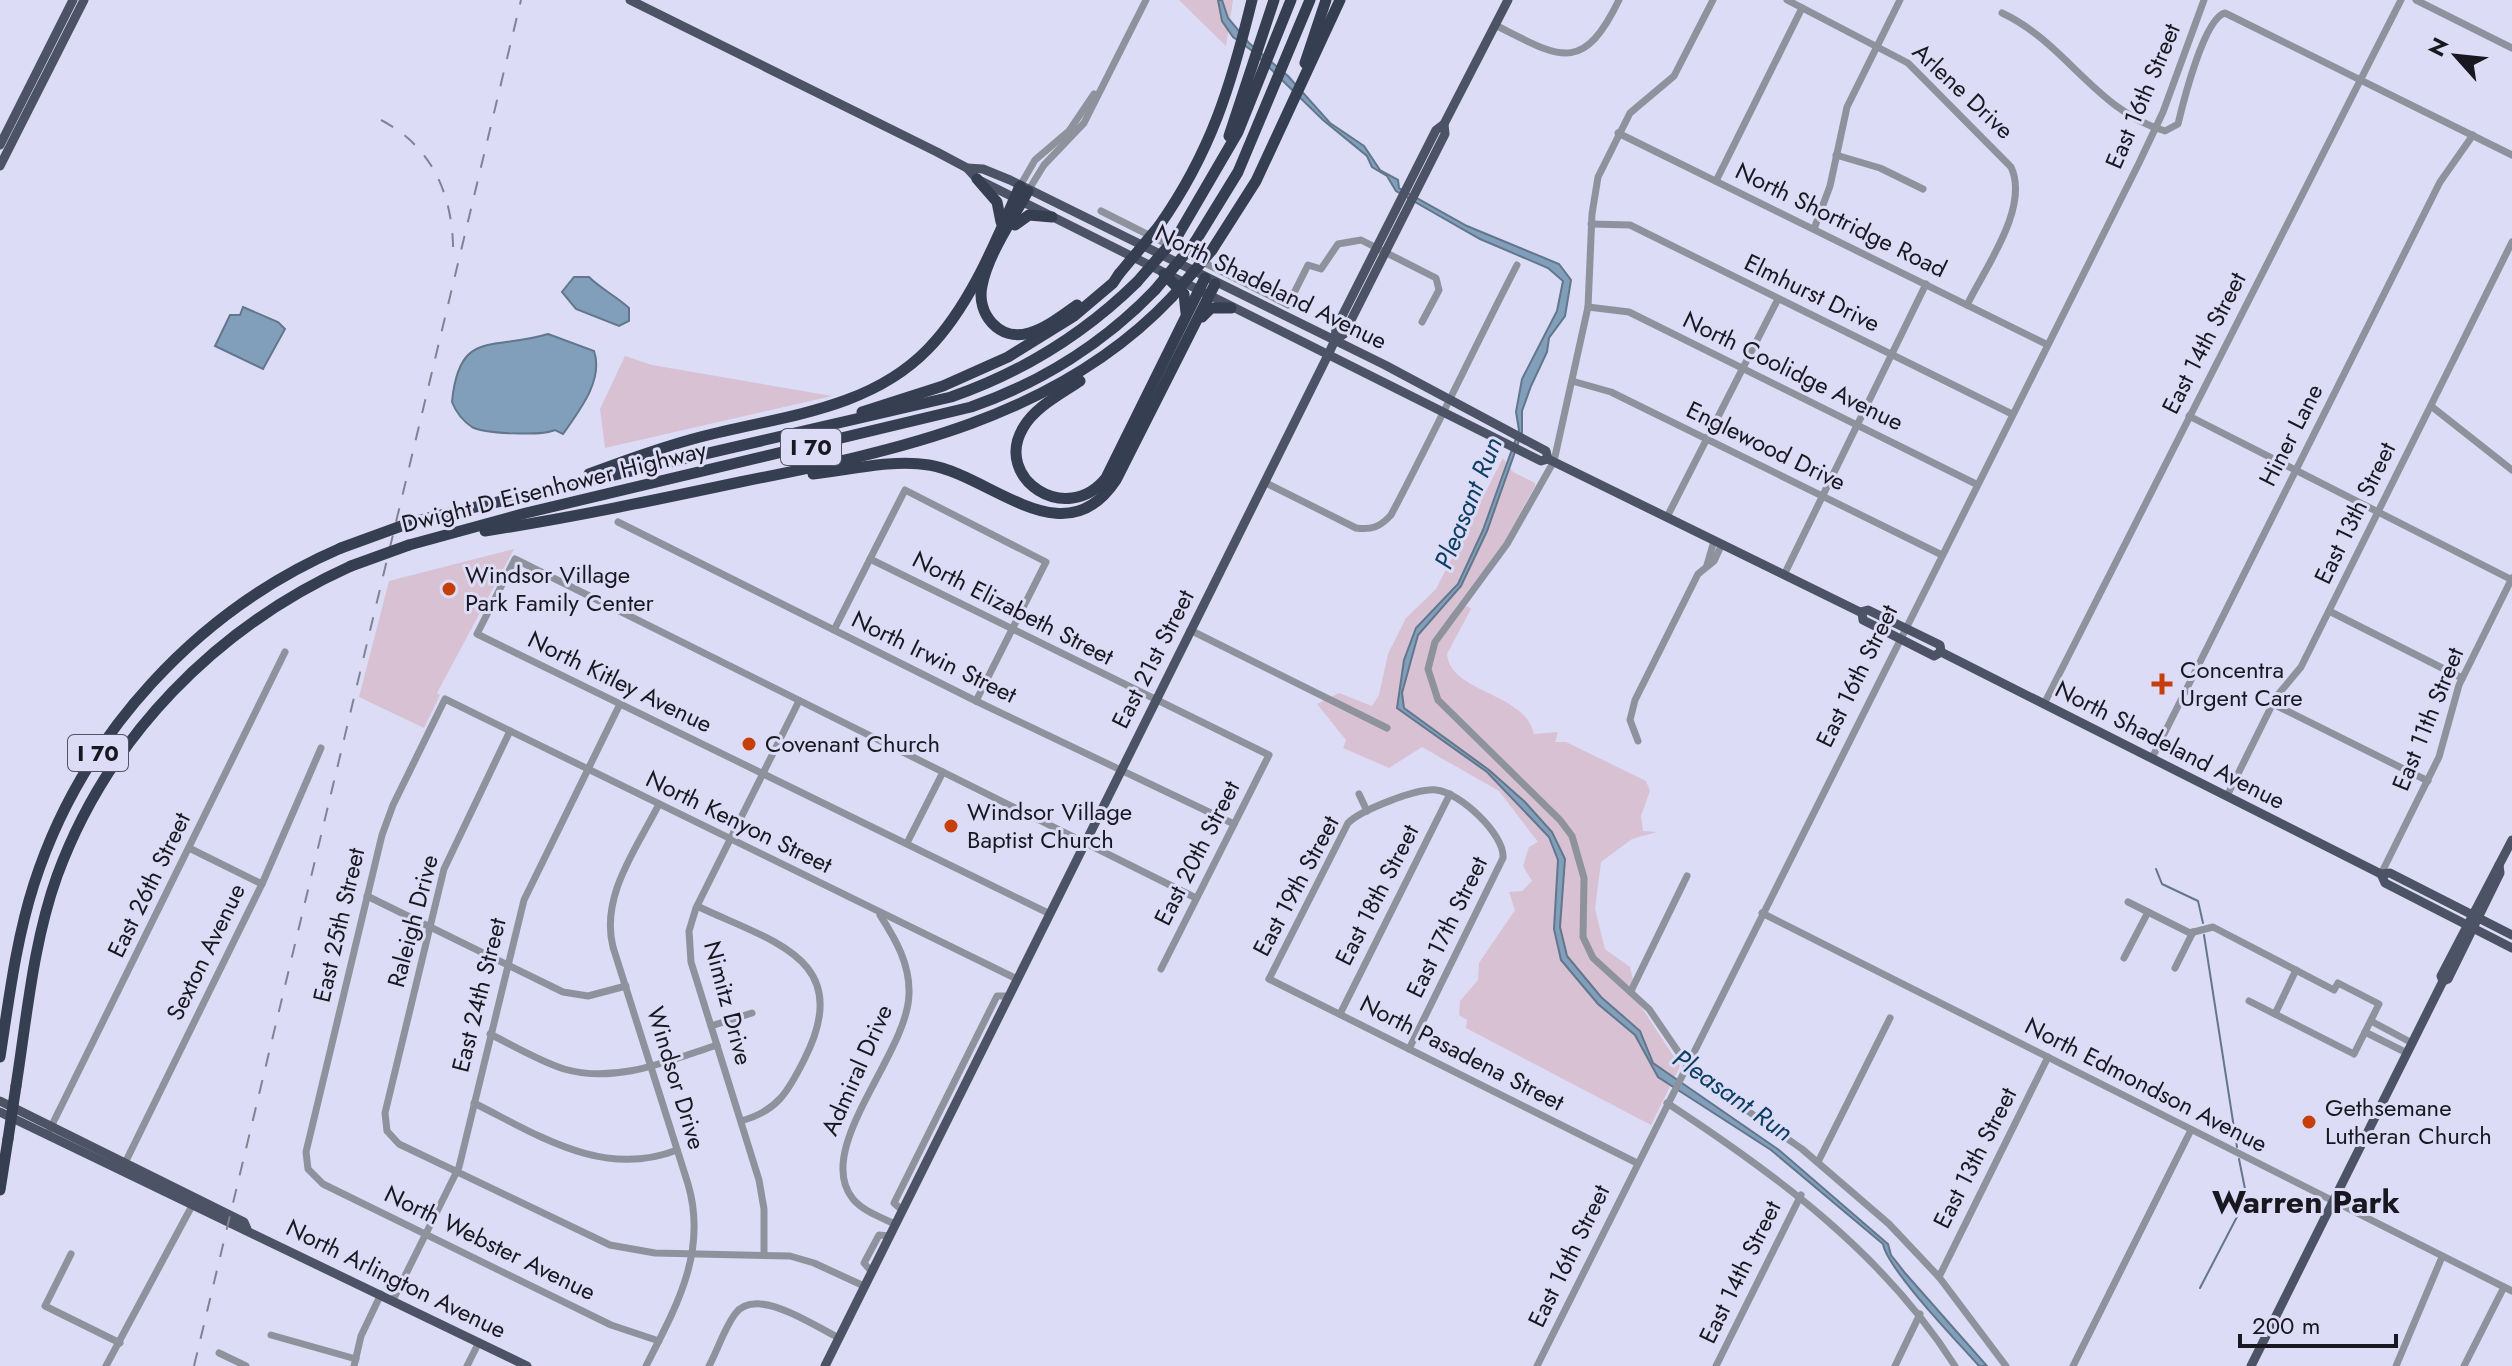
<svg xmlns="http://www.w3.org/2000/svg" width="2512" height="1366" viewBox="0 0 2512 1366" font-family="Jost,sans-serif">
<rect width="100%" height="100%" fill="#dddcf6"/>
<g fill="#d7c1d3">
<path d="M1179,0H1233L1226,46Z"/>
<path d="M625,356L652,365L832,396L605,448L600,409Z"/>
<path d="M1503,458L1513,472L1535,483V486L1504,542L1453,611L1467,606L1471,609L1447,654C1451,694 1524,691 1534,734L1558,732L1555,742H1566L1646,781L1650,791L1641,816L1643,831L1657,832L1632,839L1601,862L1595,909L1605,949L1630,967L1638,1002L1680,1066L1651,1125L1466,1028L1467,1020L1459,1015L1460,1001L1478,980L1479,963L1515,910L1509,892L1522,891L1532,881L1523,866L1529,847L1538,842L1499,791L1422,747L1389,768L1343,748L1346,740L1317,704L1339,693L1372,706L1379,695L1388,654L1406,618L1436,589Z"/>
<path d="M514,549L437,693L440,695L424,728L359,697L389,581Z"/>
</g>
<g fill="#819fba" stroke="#62768c" stroke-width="2">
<path d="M1218,0H1222L1228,18L1249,43L1288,76L1330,123L1364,146L1380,170L1398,180L1399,188L1467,226L1559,264L1571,280L1565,316L1549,338L1547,352L1531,386L1522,411V432L1487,531L1461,586L1418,635L1402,693L1404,708L1489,770L1525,802L1552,832L1565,859L1560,927L1567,956L1601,997L1640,1031L1653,1063L1779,1150L1888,1244L1891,1255L1905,1273L1987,1366H1979C1958,1342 1888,1270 1883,1244L1771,1150L1658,1077L1635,1035L1598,1004L1561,960L1554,929L1558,860L1549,837L1487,772L1397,708L1404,660L1416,628L1458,584L1483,530L1519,430L1516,412L1522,379L1557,311L1563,281L1548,268L1480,239L1396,191L1387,176L1372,167L1367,156L1323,120L1251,50L1233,37L1222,21Z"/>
<path d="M574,277H589C601,289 616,296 629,308V321L619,326L576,309L562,292Z"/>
<path d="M243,307L278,322L285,329L263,369L215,346L230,315H240Z"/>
<path d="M548,334L594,351C604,380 579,411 563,434L555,430C542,436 485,434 472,427C463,421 456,412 452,402C459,328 493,351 548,334Z"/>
</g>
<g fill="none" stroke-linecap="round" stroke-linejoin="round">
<g stroke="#62768c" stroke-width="2">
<path d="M2156,869L2162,884L2198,901L2203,923"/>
<path d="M2204,935L2237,1147"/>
<path d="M2200,1288L2240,1211L2245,1189L2239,1159"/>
</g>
<g stroke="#8e929c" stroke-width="7">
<path d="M1713,0L1674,76L1630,113L1598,177L1592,214L1588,307L1554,461L1507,544L1435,642L1428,669L1438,700L1560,820L1572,836L1584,878L1583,937L1593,958L1649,1009L1692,1072L1802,1149L1889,1224L1939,1277L2006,1366"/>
<path d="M1787,0L1908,63L2011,167C2030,207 1985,268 1967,305"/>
<path d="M2416,0L2512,48"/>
<path d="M2002,13C2065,42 2096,111 2165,131L2178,124C2183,103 2204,18 2225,13L2512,155"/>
<path d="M1495,25C1559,57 1582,76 1619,0"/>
<path d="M1618,133L2046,344"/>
<path d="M1836,155L1880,168L1923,189"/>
<path d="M1716,181L1802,8"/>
<path d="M1020,186L1035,160L1069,131L1094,94"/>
<path d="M1028,191L1044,165L1084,123L1146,0"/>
<path d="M1101,211L1288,305L1308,265L1321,269L1338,244L1361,240L1436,278L1439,290L1422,322"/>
<path d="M1591,224L1630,225L2012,414"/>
<path d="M1814,229L1830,186L1847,107L1900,0"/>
<path d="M1588,307L1629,312L1976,484"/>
<path d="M1572,381L1611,392L1940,554"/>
<path d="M2431,406L2512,470"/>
<path d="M2189,416L2512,580"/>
<path d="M1264,482L1356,528C1372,530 1380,527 1391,515C1435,432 1474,348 1517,265"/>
<path d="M1667,517L1778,299"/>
<path d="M618,522L976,701L1234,824"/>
<path d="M870,559L1269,755L1161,969"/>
<path d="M1707,565L1714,541"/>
<path d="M1784,575L1926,284"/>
<path d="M2329,611L2462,678"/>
<path d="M834,630L905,490L1046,562L976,701"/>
<path d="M1190,630L1387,728"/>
<path d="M2044,704L2401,0"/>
<path d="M2273,704L2428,781"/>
<path d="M510,731L444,869L385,1113L387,1131L399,1144L610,1245L655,1253L790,1256L814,1263L864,1286"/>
<path d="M1638,741L1630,720L1635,700L1698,574L1714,561L1722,544"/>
<path d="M2152,758L2440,182L2473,135"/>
<path d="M1359,794L1367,811"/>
<path d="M2227,796L2276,697L2301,667L2512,242"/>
<path d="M907,843L943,772"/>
<path d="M189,848L262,884"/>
<path d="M2381,874L2439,757L2459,685L2512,578"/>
<path d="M367,896L563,992L588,996L626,986"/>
<path d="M2128,902L2190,933L2213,927L2334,990L2338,983L2379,1004L2354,1054L2249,1001"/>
<path d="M697,906C772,942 856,958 804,1060C788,1092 777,1111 741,1121"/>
<path d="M1048,913L477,634L515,559L1196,898"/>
<path d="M1762,913L2512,1291"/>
<path d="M880,915C896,940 910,964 909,994C908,1054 812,1149 853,1199C863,1211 880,1217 895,1224"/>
<path d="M2124,958L2148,912"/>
<path d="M2175,968L2193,932"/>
<path d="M1269,979L1348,823C1361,810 1417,788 1436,790C1459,792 1505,834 1503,858L1409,1049"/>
<path d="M1269,979L1637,1163"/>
<path d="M1631,991L1687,876"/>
<path d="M1340,1014L1450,794"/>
<path d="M2275,1014L2296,970"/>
<path d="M2371,1021L2412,1043"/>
<path d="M711,1026L752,1013"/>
<path d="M2365,1032L2407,1053"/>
<path d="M490,1034C514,1046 539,1061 564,1069C616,1084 668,1061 717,1045"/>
<path d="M474,1103C538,1135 603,1179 677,1150"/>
<path d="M1667,1103C1777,1175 1884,1254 1955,1366"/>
<path d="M50,1129L285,652"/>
<path d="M1818,1162L1890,1018"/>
<path d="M124,1165L262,884L321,748"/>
<path d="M902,1210L894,1203L997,996H1008"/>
<path d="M71,1254L45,1306L120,1343"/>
<path d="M764,1255V1209L759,1180L691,962L689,931L696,908L799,701"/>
<path d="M871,1271L864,1263L879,1235L889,1236"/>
<path d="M1939,1277L2048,1057"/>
<path d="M393,1300L459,1167L524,900L620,704"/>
<path d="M271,1335L356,1359"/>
<path d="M659,1341L611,1325L323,1184L308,1169L306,1152L382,835L393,805L445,699L1017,979"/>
<path d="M219,1353L246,1366"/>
<path d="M106,1366L194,1202"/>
<path d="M354,1366L361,1336L381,1294"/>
<path d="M467,1366L479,1342"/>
<path d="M646,1366C676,1307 708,1252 688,1184L613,947C600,896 637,848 659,804"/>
<path d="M709,1366C718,1349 724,1329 735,1314C756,1285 814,1326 839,1338"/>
<path d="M1537,1366L2139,163L2163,112L2204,0"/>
<path d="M1716,1366L1801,1195"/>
<path d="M1895,1366L1920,1314"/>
<path d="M2073,1366L2191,1130"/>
<path d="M2396,1366L2442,1257"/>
<path d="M2464,1366L2504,1287"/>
</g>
<g stroke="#4c5365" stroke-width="9">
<path d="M630,0L937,152L967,168L977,179L1541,461L1548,459L1860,612L1868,610L1940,645L1941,652"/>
<path d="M0,145L73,0"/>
<path d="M0,166L84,0"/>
<path d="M967,168L983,169L1010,180L1385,365L1546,451L1548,459"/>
<path d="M1335,340L1336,328L1436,130L1444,124L1508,0"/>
<path d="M1862,613L1863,620L1934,656L1941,652L2381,874L2390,873L2512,935"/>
<path d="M2381,874L2385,883L2512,948"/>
<path d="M2443,981L2448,979L2500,873L2499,865"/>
<path d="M0,1101L244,1222L247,1229"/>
<path d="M0,1112L527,1366"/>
<path d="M825,1366L1328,355L1335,340L1344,334L1445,134L1444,124"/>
<path d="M2251,1366L2443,981L2441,976L2512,840"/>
</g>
<g stroke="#363e51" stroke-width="11">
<path d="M1305,63L1326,0"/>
<path d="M1229,136L1274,0"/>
<path d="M977,179L997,202L1001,222"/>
<path d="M1028,191C1013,219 988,254 982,286C976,313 999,342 1029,333C1045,329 1063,315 1077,305"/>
<path d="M1015,225L1029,215L1052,217"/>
<path d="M1159,226C1211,152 1231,86 1252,0"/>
<path d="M1178,235L1238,132L1291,0"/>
<path d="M1195,242L1238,172L1310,0"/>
<path d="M1212,250L1256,181L1340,0"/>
<path d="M1164,274L1184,294L1186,313"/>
<path d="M1202,317L1211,308H1231"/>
<path d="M1080,381C1061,394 1035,407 1023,428C993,479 1067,527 1106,478L1205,278"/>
<path d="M862,412L943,386L1008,357L1074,316L1113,283L1119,274"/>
<path d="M589,474C626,460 665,446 704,436C781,416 869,410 928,349C970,306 996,241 1020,186"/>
<path d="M813,474C850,470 892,459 929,465C991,475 1064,559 1116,480L1215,284"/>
<path d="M415,521L951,397C1023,372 1083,335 1137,282"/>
<path d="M485,531C570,518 655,500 740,482C896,451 1058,418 1172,297"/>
<path d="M409,545L526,513L971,407C1040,383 1104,343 1155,290"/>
<path d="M0,1057C9,999 16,940 34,884C82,735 197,610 341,548"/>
<path d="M16,1086C27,1016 33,943 57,876C108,737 216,627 351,566"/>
<path d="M0,1190L8,1139"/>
</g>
<g stroke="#838294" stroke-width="2" stroke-dasharray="14 14" stroke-linecap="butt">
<path d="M381,120C435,148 455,200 453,260"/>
<path d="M194,1366L521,0"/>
</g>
<g stroke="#363e51" stroke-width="11">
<path d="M1119,274L1159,226"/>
<path d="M1137,282L1178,235"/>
<path d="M1155,290L1195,242"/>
<path d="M1172,297L1212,250"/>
<path d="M341,548L415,521"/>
<path d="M351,566L409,545"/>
<path d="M8,1139L16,1086"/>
</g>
</g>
<g fill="#c63e0a" stroke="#dddcf6" stroke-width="3">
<circle cx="449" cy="589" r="8"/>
<path d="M2158 672h8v8h8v8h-8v8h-8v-8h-8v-8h8z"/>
<circle cx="749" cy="744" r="8"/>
<circle cx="951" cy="826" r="8"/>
<circle cx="2309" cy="1122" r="8"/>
</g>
<g text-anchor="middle" stroke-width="6" stroke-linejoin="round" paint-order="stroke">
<g fill="#dddcf6" stroke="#545361" stroke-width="2">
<rect x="781" y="429" width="60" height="36" rx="6"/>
<rect x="68" y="735" width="60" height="36" rx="6"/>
</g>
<g font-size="22" font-weight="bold" fill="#191821">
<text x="811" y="455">I 70</text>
<text x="98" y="761">I 70</text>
</g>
<g font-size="24" fill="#191821" stroke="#dddcf6">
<text transform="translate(1963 91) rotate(43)" y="8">Arlene Drive</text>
<text transform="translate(2143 96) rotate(-67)" y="8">East 16th Street</text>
<text transform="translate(1841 220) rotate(26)" y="8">North Shortridge Road</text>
<text transform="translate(1271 287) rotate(26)" y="8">North Shadeland Avenue</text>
<text transform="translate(1812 293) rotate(26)" y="8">Elmhurst Drive</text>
<text transform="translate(2204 343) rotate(-63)" y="8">East 14th Street</text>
<text transform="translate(1793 371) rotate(26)" y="8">North Coolidge Avenue</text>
<text transform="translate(2291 435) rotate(-63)" y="8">Hiner Lane</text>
<text transform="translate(1766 446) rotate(26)" y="8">Englewood Drive</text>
<text transform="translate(554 487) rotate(-14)" y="8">Dwight D Eisenhower Highway</text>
<text transform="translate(2355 513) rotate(-64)" y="8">East 13th Street</text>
<text transform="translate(1013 608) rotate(27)" y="8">North Elizabeth Street</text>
<text transform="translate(934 657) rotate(26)" y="8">North Irwin Street</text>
<text transform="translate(1153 659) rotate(-63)" y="8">East 21st Street</text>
<text transform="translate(1857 676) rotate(-64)" y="8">East 16th Street</text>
<text transform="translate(620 682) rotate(26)" y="8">North Kitley Avenue</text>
<text transform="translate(2428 719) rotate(-68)" y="8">East 11th Street</text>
<text transform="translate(2170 745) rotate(27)" y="8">North Shadeland Avenue</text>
<text transform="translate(739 822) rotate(26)" y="8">North Kenyon Street</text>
<text transform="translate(1197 853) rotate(-63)" y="8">East 20th Street</text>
<text transform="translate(149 885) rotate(-64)" y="8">East 26th Street</text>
<text transform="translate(1296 886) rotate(-62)" y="8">East 19th Street</text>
<text transform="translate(1377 895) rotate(-63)" y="8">East 18th Street</text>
<text transform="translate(413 921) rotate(-75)" y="8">Raleigh Drive</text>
<text transform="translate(339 925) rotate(-77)" y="8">East 25th Street</text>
<text transform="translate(1447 927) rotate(-64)" y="8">East 17th Street</text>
<text transform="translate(206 952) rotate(-64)" y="8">Sexton Avenue</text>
<text transform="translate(479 995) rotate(-76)" y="8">East 24th Street</text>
<text transform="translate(728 1003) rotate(75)" y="8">Nimitz Drive</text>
<text transform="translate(1462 1053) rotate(27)" y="8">North Pasadena Street</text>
<text transform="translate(857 1070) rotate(-66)" y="8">Admiral Drive</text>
<text transform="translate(676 1078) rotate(73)" y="8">Windsor Drive</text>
<text transform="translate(2146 1085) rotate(27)" y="8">North Edmondson Avenue</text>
<text transform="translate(1975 1158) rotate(-63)" y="8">East 13th Street</text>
<text transform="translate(490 1243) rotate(26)" y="8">North Webster Avenue</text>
<text transform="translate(1569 1256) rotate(-64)" y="8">East 16th Street</text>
<text transform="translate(1740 1272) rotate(-64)" y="8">East 14th Street</text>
<text transform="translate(396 1279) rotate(26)" y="8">North Arlington Avenue</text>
</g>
<g font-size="24" fill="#191821" stroke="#dddcf6" text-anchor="start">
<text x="465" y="583">Windsor Village<tspan x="465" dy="28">Park Family Center</tspan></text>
<text x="2180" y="678">Concentra<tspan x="2180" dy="28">Urgent Care</tspan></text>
<text x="765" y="752">Covenant Church</text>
<text x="967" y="820">Windsor Village<tspan x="967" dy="28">Baptist Church</tspan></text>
<text x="2325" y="1116">Gethsemane<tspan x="2325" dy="28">Lutheran Church</tspan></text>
</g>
<g font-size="26" font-style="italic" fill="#0b3e63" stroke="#dddcf6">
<text transform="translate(1468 503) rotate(-68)" y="9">Pleasant Run</text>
<text transform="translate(1733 1095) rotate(35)" y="9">Pleasant Run</text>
</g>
<g font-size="32" font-weight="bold" fill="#191821" stroke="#dddcf6">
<text x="2306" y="1213">Warren Park</text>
</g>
</g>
<g transform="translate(2456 56) rotate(297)" stroke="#dddcf6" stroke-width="6" paint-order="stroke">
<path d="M0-6L14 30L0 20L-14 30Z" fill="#191821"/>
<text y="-12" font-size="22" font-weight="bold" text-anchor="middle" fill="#191821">N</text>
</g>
<path d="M2240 1334v12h156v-12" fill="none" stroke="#191821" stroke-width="4"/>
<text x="2252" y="1334" font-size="24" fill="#191821" stroke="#dddcf6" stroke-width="6" paint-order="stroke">200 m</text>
</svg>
